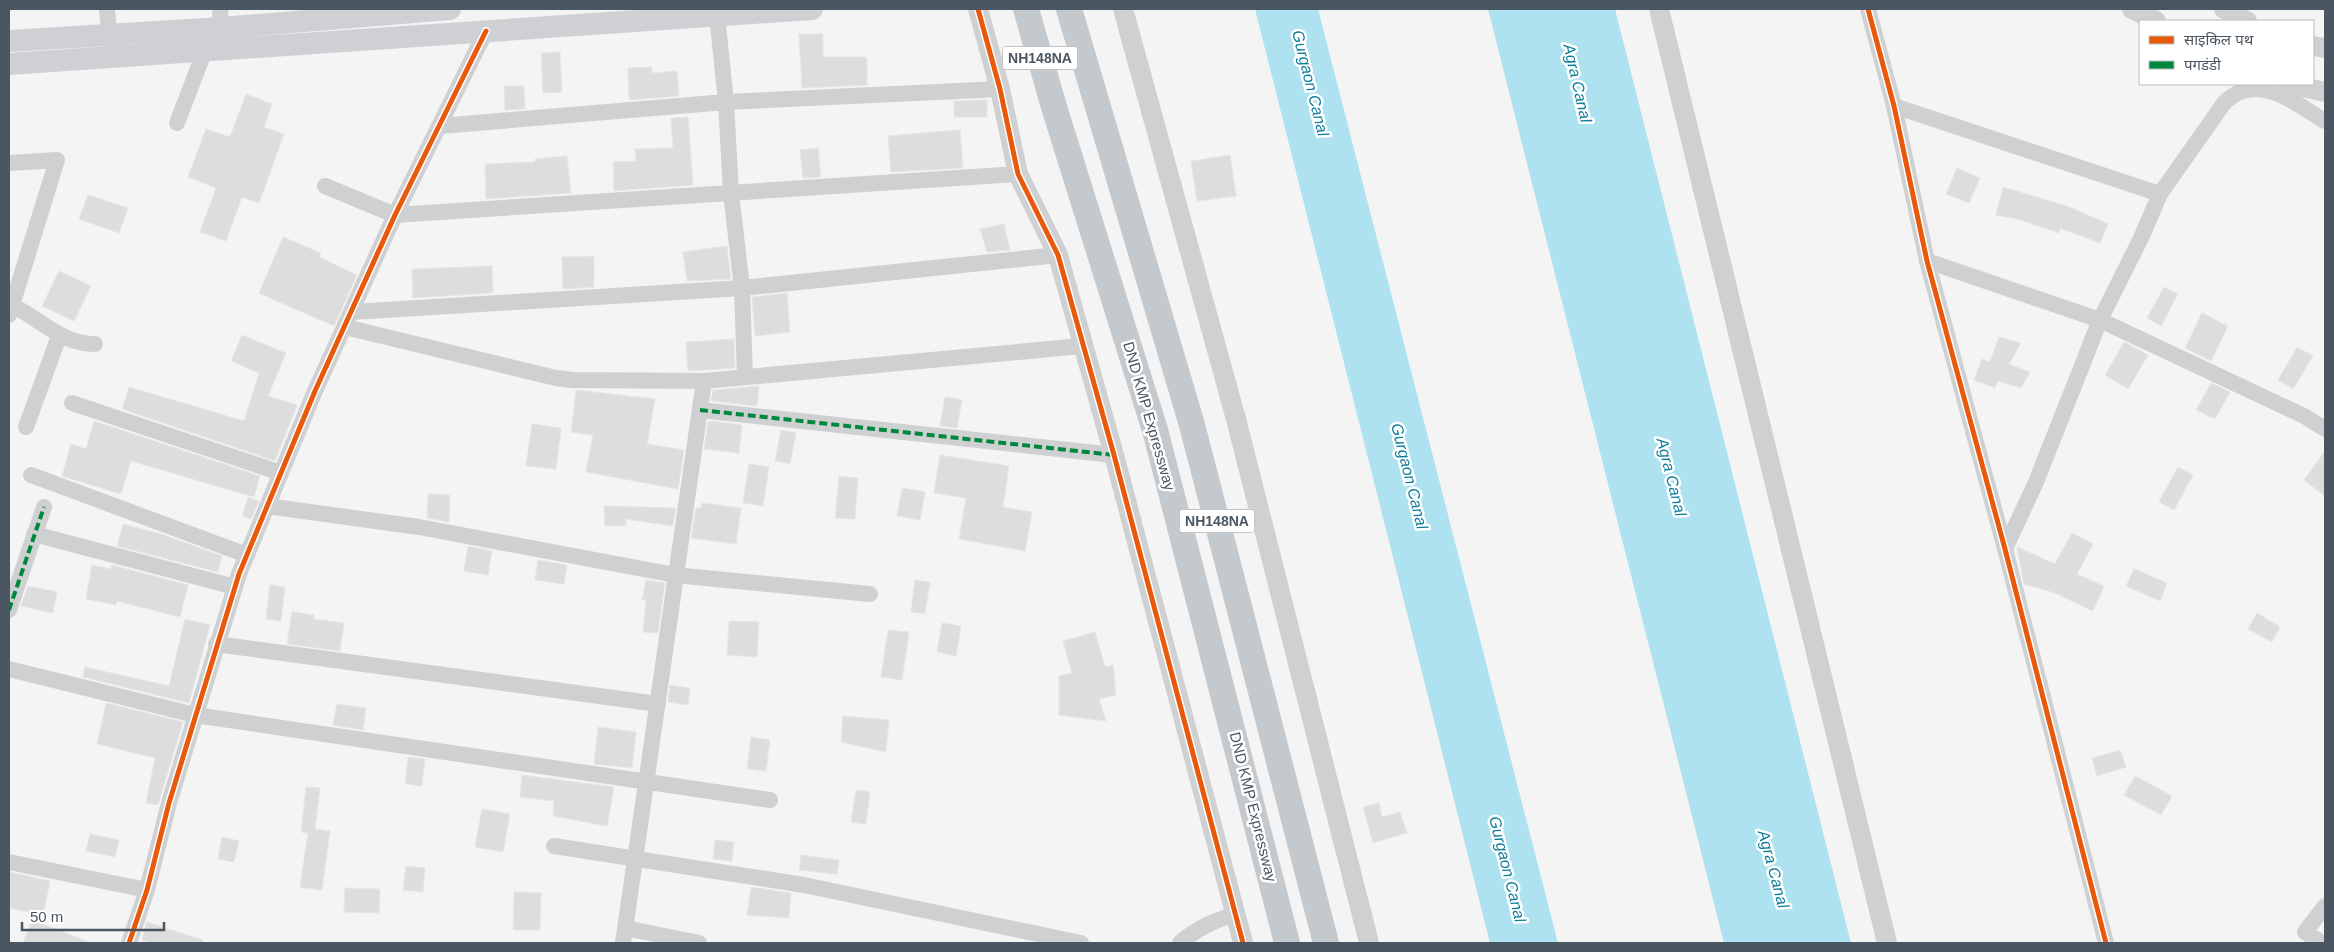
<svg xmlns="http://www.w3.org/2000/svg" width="2334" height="952" viewBox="0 0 2334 952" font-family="Helvetica,'Noto Sans Devanagari',sans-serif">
<rect width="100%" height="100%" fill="#f4f4f4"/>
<g fill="#aee2f0">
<path d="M1255,9H1318L1558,943H1490Z"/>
<path d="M1488,9H1615L1851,943H1724Z"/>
</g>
<g fill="#ddddde" stroke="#e5e6e7">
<path d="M799,34H823V57H867V85L802,88Z"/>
<path d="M560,52L562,92L543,93L541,53Z"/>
<path d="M652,67V73L677,71L679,96L629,100L628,68Z"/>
<path d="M504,86H524L525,109L505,110Z"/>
<path d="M246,94L272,104L264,127L284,134L259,203L242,197L226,241L200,232L216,188L188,177L206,129L230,137Z"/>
<path d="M987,100V117H954V101Z"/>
<path d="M688,117L693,185L614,191L613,162L636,161L635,149L673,148L671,118Z"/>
<path d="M960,130L963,168L891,172L888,136Z"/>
<path d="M818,148L821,177L803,178L800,150Z"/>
<path d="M1230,155L1236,196L1197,201L1191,161Z"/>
<path d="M567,156L571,193L486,199L485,164L535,162V159Z"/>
<path d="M1957,168L1980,178L1969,203L1946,194Z"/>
<path d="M2003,187L2067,206L2108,224L2100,243L2060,228L2059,233L2017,219L1996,215Z"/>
<path d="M88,195L128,208L119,233L79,219Z"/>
<path d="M1004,224L1010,250L987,252L980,229Z"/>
<path d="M283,237L321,253L319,257L357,275L334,326L259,293Z"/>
<path d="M727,246L731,279L687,281L683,252Z"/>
<path d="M594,256V287L563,289L562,257Z"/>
<path d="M492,266L493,293L413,298L412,269Z"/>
<path d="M59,271L91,286L74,321L42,306Z"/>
<path d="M2164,287L2178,294L2161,326L2147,318Z"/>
<path d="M787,293L790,332L755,336L752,297Z"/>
<path d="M2202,313L2228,326L2211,361L2185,348Z"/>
<path d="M242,335L286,353L268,396L297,405L275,461L122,409L129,387L244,421L259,373L231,361Z"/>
<path d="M1999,337L2021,343L2009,364L2030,372L2021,388L1998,381L1995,388L1974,380L1982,359L1990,362Z"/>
<path d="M734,339L735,368L688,371L686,342Z"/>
<path d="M2124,342L2148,355L2128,389L2105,375Z"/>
<path d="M2297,347L2313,356L2293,389L2278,380Z"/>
<path d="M2211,383L2230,392L2215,419L2196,410Z"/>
<path d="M759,386L757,406L711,401L713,390Z"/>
<path d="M576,390L655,399L647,444L684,450L678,489L586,472L593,435L571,432Z"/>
<path d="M945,397L962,400L957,428L940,426Z"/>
<path d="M94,421L260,476L254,497L131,461L121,494L62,476L71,444L86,449Z"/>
<path d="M712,421L742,425L739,453L704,449L708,422Z"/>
<path d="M532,424L561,428L556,469L526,466Z"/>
<path d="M781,430L796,433L790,464L775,461Z"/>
<path d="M2325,451V496L2304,480Z"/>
<path d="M940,455L1009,466L1003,507L1032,512L1025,551L959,539L966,498L934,493Z"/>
<path d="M749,464L769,467L763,506L743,503Z"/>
<path d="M2178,467L2193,475L2174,510L2159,502Z"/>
<path d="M839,476L858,478L855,519L835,518Z"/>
<path d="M902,488L925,492L920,520L897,516Z"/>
<path d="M428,494L450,495L449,522L427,518Z"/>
<path d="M248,497L259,501L251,519L242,516Z"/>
<path d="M702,503L741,508L736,544L691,538L696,508H701Z"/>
<path d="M604,506L676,508L673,526L626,519V526H605Z"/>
<path d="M123,524L161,534L222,556L218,572L117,546Z"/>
<path d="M2072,533L2093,544L2077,574L2104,586L2093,611L2055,593L2024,584L2017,547L2055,564Z"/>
<path d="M468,546L492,551L488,575L464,571Z"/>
<path d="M538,560L567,565L564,584L535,580Z"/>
<path d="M92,565L111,569L112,565L188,585L180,617L117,601L116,605L86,599Z"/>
<path d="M2134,569L2167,583L2160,601L2126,586Z"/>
<path d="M646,580L665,583L658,633L643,632L646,600H642Z"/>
<path d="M915,580L930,582L925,614L911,612Z"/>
<path d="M270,585L285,587L281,621L266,619Z"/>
<path d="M28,586L57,592L53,613L21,606Z"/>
<path d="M292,612L314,615L313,619L344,623L340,651L287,644Z"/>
<path d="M2257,613L2280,627L2272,642L2248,629Z"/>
<path d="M185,619L210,625L189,703L83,677L85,667L169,686Z"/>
<path d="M729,621L759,622L757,657L727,655Z"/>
<path d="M942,623L961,626L956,656L937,652Z"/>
<path d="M888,630L909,632L902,680L881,677Z"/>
<path d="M1095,632L1105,667L1113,665L1116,695L1099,699L1106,721L1059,715V676L1072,673L1063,641Z"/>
<path d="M670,685L690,688L688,705L668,702Z"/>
<path d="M106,703L183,722L158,805L146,803L155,758L97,744Z"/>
<path d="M337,704L366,708L363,730L333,725Z"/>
<path d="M843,716L889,720L886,752L841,742Z"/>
<path d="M598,727L636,732L632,768L594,764Z"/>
<path d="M751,737L770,740L766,771L747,769Z"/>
<path d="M2120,750L2126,767L2097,776L2092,758Z"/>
<path d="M408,757L425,759L422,786L405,784Z"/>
<path d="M522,775L614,787L607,826L553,816L554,801L520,797Z"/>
<path d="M2135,776L2172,796L2161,815L2124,795Z"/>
<path d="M306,787L320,788L315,829L330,831L322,890L300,887L308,833L301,832Z"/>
<path d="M856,790L870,792L866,824L851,822Z"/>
<path d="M1379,803L1382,817L1400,812L1407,833L1373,843L1363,807Z"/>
<path d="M482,809L510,814L503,852L475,847Z"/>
<path d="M90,834L119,840L115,857L86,851Z"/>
<path d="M222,837L239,841L234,862L218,859Z"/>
<path d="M715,840L734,842L732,861L713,859Z"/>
<path d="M801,855L839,860L837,874L799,870Z"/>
<path d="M406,866L425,868L423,892L403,890Z"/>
<path d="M9,872L50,881L43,915L9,908Z"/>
<path d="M751,887L791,893L789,918L747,915Z"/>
<path d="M345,888L380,889L379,913L344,912Z"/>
<path d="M514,892L541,893L540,930H513Z"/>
<path d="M32,920L89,942V943H23Z"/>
<path d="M147,922L203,940L202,943H152L142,940Z"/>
</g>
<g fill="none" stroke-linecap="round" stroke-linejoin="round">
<g stroke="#ced0d2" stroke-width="16">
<path d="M107,9L110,44"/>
<path d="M220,9L221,28"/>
<path d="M1868,9L1894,106L1927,261L2005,549L2106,943"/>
<path d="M717,15L726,102L731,193L742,288L745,377"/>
<path d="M1894,106L2160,194"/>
<path d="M177,123L205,50"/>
<path d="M440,126L726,102L1000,89"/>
<path d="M9,163L57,160L9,315"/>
<path d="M325,186L395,215L1018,174"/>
<path d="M1927,261L2100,320L2304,416L2325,429"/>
<path d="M9,304C39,317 60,344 95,344"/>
<path d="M352,312L742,288L1058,255"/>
<path d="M345,327L556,378L573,380L704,381L1082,346"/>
<path d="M72,403L281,473"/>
<path d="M700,410L1114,455"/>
<path d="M26,427L59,336"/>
<path d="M31,475L247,555"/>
<path d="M267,506L419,527L675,575L870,594"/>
<path d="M34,534L235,587"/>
<path d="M2005,549L2036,482L2100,320L2141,238L2160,194L2224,103C2257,70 2294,103 2325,121"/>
<path d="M9,610L44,507"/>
<path d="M216,644L658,704"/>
<path d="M9,669L195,715L770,800"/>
<path d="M554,846L804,885L1081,943"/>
<path d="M9,862L147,890"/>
<path d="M625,928L699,943"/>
<path d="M129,943L147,890L169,803L239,574L315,391L395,215L486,31"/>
<path d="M623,943L704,381"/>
<path d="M1180,943C1197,928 1214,921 1235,914"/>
<path d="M2322,943L2305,932L2325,906"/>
</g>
<g stroke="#ced0d2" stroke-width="20">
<path d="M978,9L1000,89L1018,174L1058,255L1114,455L1243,943"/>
<path d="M1123,9L1236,419L1369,943"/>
<path d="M1659,9L1887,943"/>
<path d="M2132,9L2156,21"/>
<path d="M2224,9L2247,21"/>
<path d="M2313,46L2325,48"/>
<path d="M2289,84L2325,92"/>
</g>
<g stroke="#ced0d4" stroke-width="22">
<path d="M9,41L221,28L450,9"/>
<path d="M9,64L812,9"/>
</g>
<g stroke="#c4c9cd" stroke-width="26">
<path d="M1026,9L1054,107L1155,430L1287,943"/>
<path d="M1069,9L1192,425L1326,943"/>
</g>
<g stroke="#00873e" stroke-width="4" stroke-dasharray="8 4" stroke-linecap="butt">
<path d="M700,410L1114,455"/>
<path d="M9,610L44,507"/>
</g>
<g stroke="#fff" stroke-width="8">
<g id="cycleway">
<path d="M978,9L1000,89L1018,174L1058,255L1114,455L1243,943"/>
<path d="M1868,9L1894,106L1927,261L2005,549L2106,943"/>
<path d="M129,943L147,890L169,803L239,574L315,391L395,215L486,31"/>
</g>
</g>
<use href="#cycleway" stroke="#e8590c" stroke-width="5"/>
</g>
<g text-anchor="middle" stroke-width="5" stroke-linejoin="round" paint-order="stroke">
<g fill="#fff" stroke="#808990" stroke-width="1">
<rect x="1002.5" y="46.5" width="75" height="23" rx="4"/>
<rect x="1179.5" y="509.5" width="75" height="23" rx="4"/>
</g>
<g font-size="14" font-weight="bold" fill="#4a5661">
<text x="1040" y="63">NH148NA</text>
<text x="1217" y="526">NH148NA</text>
</g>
<g font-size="15" fill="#4a5661" stroke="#fff">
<text transform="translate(1149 416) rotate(74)" y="5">DND KMP Expressway</text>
<text transform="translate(1253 807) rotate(76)" y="5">DND KMP Expressway</text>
</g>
<g font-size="16" font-style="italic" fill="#0c7c9b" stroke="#fff">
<text transform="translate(1311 83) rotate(76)" y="6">Gurgaon Canal</text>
<text transform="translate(1578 83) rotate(77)" y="6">Agra Canal</text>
<text transform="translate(1410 476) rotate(76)" y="6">Gurgaon Canal</text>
<text transform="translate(1672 477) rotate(76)" y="6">Agra Canal</text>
<text transform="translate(1508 869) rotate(76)" y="6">Gurgaon Canal</text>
<text transform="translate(1774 869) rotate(75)" y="6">Agra Canal</text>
</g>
</g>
<rect width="2334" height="952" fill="none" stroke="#4a5661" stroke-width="20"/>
<rect x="2139" y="20" width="175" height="65" fill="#ffffff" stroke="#b7bbc0"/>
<rect x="2149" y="36" width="25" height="8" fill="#e8590c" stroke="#b7bbc0"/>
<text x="2184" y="45" font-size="15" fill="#4a5661">साइकिल पथ</text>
<rect x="2149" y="61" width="25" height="8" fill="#00873e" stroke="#b7bbc0"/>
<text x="2184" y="70" font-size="15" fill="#4a5661">पगडंडी</text>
<path d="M22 922v8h142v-8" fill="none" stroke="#4a5661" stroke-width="2.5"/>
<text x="30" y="922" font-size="15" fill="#4a5661" stroke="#ffffff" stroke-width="4" paint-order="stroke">50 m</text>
</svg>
